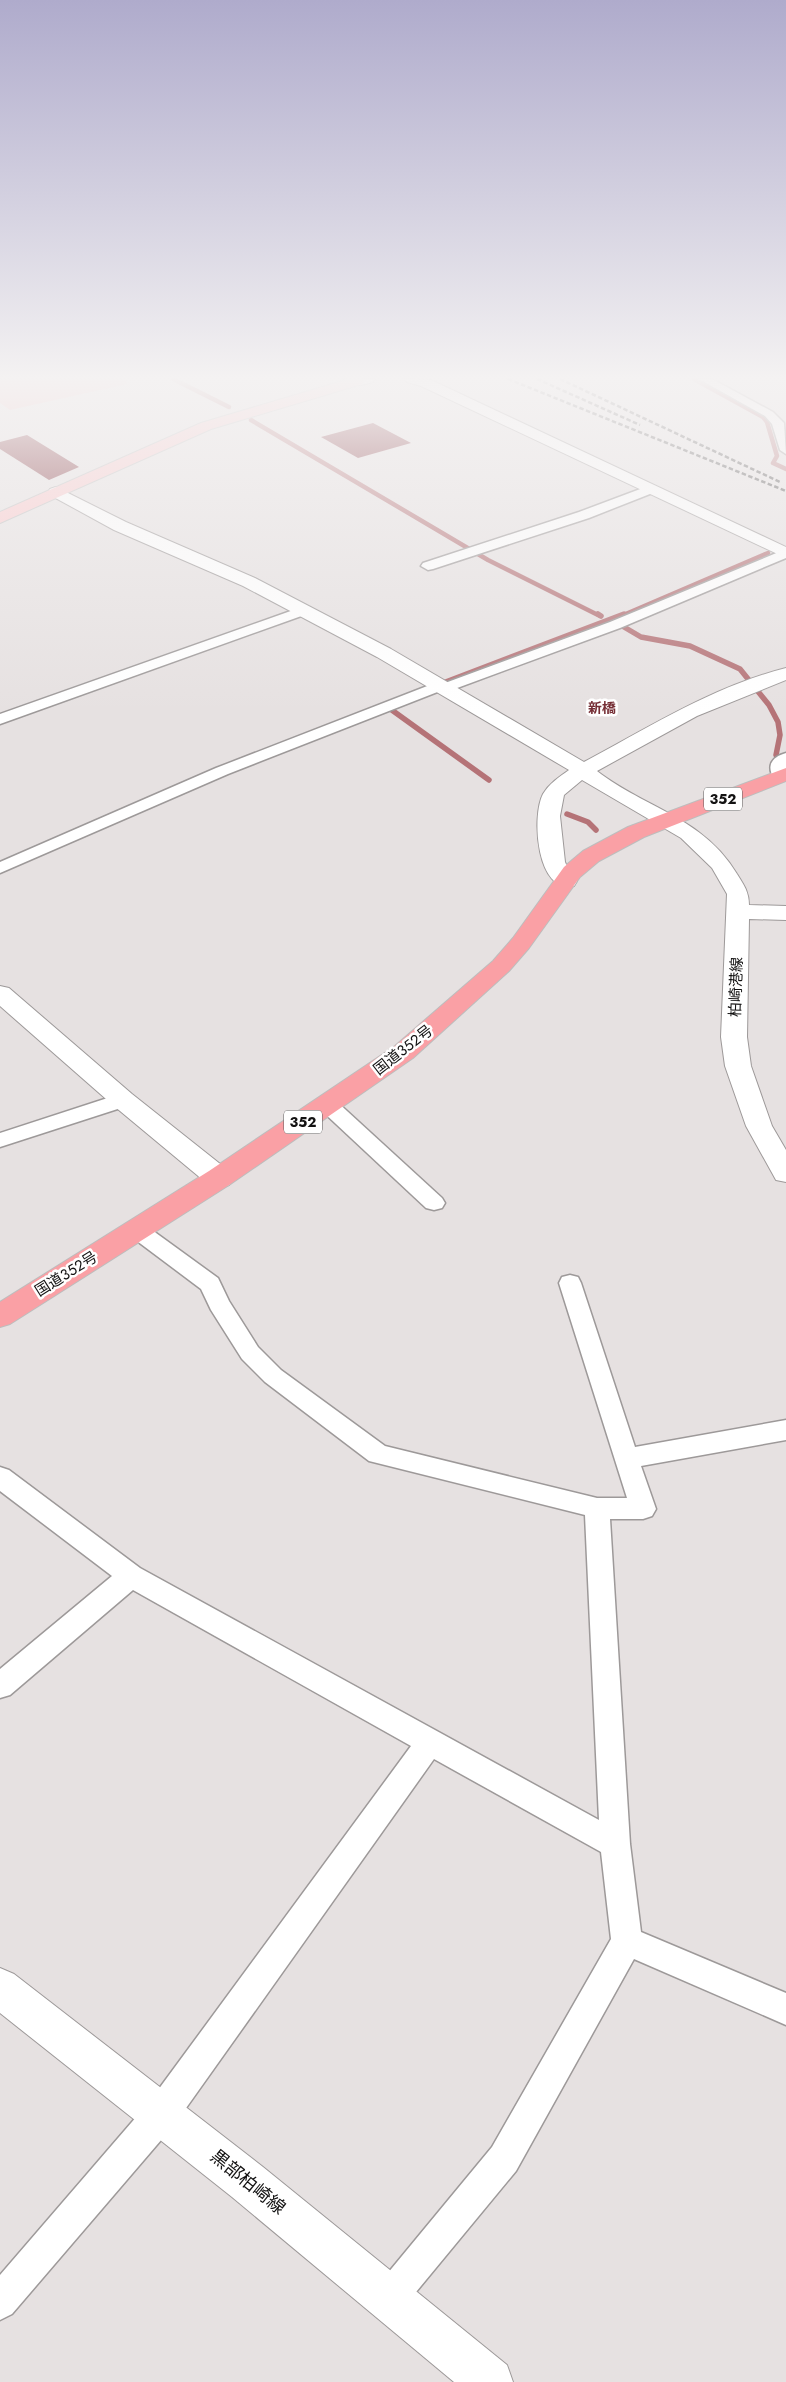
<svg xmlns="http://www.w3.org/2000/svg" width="786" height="2382" viewBox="0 0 786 2382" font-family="Jost,'Noto Sans JP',sans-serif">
<rect width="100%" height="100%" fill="#e6e1e1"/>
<path fill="#f4bbbd" d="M0,379H124L127,384L10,410L0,403Z"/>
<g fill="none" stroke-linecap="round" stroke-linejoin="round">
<g stroke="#b57377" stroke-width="4.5">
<path d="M173,379L229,407"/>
<path d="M694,379L763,417L767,422L777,456L773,463L786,469"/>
<path d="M251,420L488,560L600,616"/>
<path d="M621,616L768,553"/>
</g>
<g stroke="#b57377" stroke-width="5.5">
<path d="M598,614L601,616"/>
<path d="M624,627L641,637L690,646L740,669L769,705L778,722L780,735L776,755"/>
<path d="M443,683L624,614"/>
<path d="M389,708L489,780"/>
<path d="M567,814L588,822L596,830"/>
</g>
</g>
<g fill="#813039">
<path d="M373,423L411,443L358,458L321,437Z"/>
<path d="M27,435L79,467L49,480L0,449V442Z"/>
</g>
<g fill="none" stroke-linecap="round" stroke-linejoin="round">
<g stroke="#9d9999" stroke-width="3">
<g id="street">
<path d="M699,379H712L773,412L784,423L786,454L780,450L772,424L765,416Z"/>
<path d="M651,485L657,489L655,492L589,518L433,569L428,570L421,566L423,563L579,512Z"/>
<path d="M786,549V558L620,628L449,691H440L228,774L0,873V862L216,768L435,683H445L610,622Z"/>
<path d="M302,607L309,611L307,614L0,724V714Z"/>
<path d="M786,753V779H774C766,765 772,757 786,753Z"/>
<path d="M123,1093L130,1095L133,1100L130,1105L0,1147V1133Z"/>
<path d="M328,1098L335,1100L442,1198L445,1203L442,1208L434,1210L426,1208L321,1110L318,1105L321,1100Z"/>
<path d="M137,1222L145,1225L218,1278L229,1301L258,1347L281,1370L385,1446L597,1498H627L559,1283L562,1277L570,1275L578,1277L581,1283L635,1447L786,1420V1440L641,1466L656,1509L652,1516L643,1519H610L630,1844L641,1932L786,1993V2025L634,1959L516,2171L402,2309L390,2315L378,2309L372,2297L378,2285L492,2147L611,1939L601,1852L434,1759L174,2125L12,2314L0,2320V2275L150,2101L411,1746L133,1590L10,1695L0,1698V1669L112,1576L0,1491V1467L9,1470L140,1568L599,1820L585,1515L369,1461L265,1382L242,1359L211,1310L201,1289L129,1235L126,1230L129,1225Z"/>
</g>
</g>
<g stroke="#9d9999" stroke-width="2">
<g id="secondary">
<path d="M344,379H375L373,382C363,385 351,388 344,379Z"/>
<path d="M405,379L431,380L786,547V558L421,386L407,382Z"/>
<path d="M56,487L126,522L255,578L391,649L584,762C650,727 712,687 786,668V680L697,716L597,771C646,809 703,817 737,874C744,885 749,892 749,905L786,906V920L749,919L747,1037L751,1066L772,1126L786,1150V1182L776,1180L746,1126L725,1066L721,1037L727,894L712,868L681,838L582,780L564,795L560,816L565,862L569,871L577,881L574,886C537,895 531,817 543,794C549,784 559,777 569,770L377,657L243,586L114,530L50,495L48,492L50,489Z"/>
<path d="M0,986L9,988L132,1094L229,1171L233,1178L229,1185L219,1187L209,1185L114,1106L0,1006Z"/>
<path d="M0,1968L14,1974L263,2167L507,2365L513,2382H454L232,2197L0,2013Z"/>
</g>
</g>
<g stroke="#bdbdbd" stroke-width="2">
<path id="primary" d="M349,379H363L364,381L362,384L211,429L0,523V512L201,423Z"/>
</g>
<g stroke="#bdbdbd" stroke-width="2">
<path id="highway" d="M786,768V781L644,837L599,861L580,877L529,948L509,971L413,1058L229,1185L10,1324L0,1327V1302L209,1171L395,1046L493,961L513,938L564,867L583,851L628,827Z"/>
</g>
<use href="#street" fill="#fff" fill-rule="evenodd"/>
<use href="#secondary" fill="#fff" fill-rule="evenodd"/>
<use href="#primary" fill="#fcc6c9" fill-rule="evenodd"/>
<use href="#highway" fill="#faa0a5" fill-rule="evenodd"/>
<g stroke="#504e4e" stroke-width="2.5" stroke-dasharray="4.5 2.5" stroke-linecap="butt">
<path d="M508,379L786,491"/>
<path d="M537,379L640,425"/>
<path d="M560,379L780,482"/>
</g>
</g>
<linearGradient id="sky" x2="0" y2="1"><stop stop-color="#afabcc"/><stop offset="0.53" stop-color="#f4f2f2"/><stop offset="1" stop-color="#f4f2f2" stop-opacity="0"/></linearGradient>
<rect width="786" height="712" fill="url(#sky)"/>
<g text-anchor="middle" stroke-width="5" stroke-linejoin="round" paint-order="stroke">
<g font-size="14" font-weight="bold" fill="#762f36" stroke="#fff">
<text x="602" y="713">新橋</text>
</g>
<g fill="#fff" stroke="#5a5959" stroke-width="1">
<rect x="704" y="787.5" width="38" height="23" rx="4"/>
<rect x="284" y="1110.5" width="38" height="23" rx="4"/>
</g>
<g font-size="14" font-weight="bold" fill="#131212">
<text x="723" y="804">352</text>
<text x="303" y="1127">352</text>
</g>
<g font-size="15" fill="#131212" stroke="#fff">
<text transform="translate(736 987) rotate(-88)" y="5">柏崎港線</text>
<text transform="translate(403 1050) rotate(-38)" y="5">国道352号</text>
<text transform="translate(66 1274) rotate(-32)" y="5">国道352号</text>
</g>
<g font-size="18" fill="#131212" stroke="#fff">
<text transform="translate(248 2182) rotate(39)" y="6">黒部柏崎線</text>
</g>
</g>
</svg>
